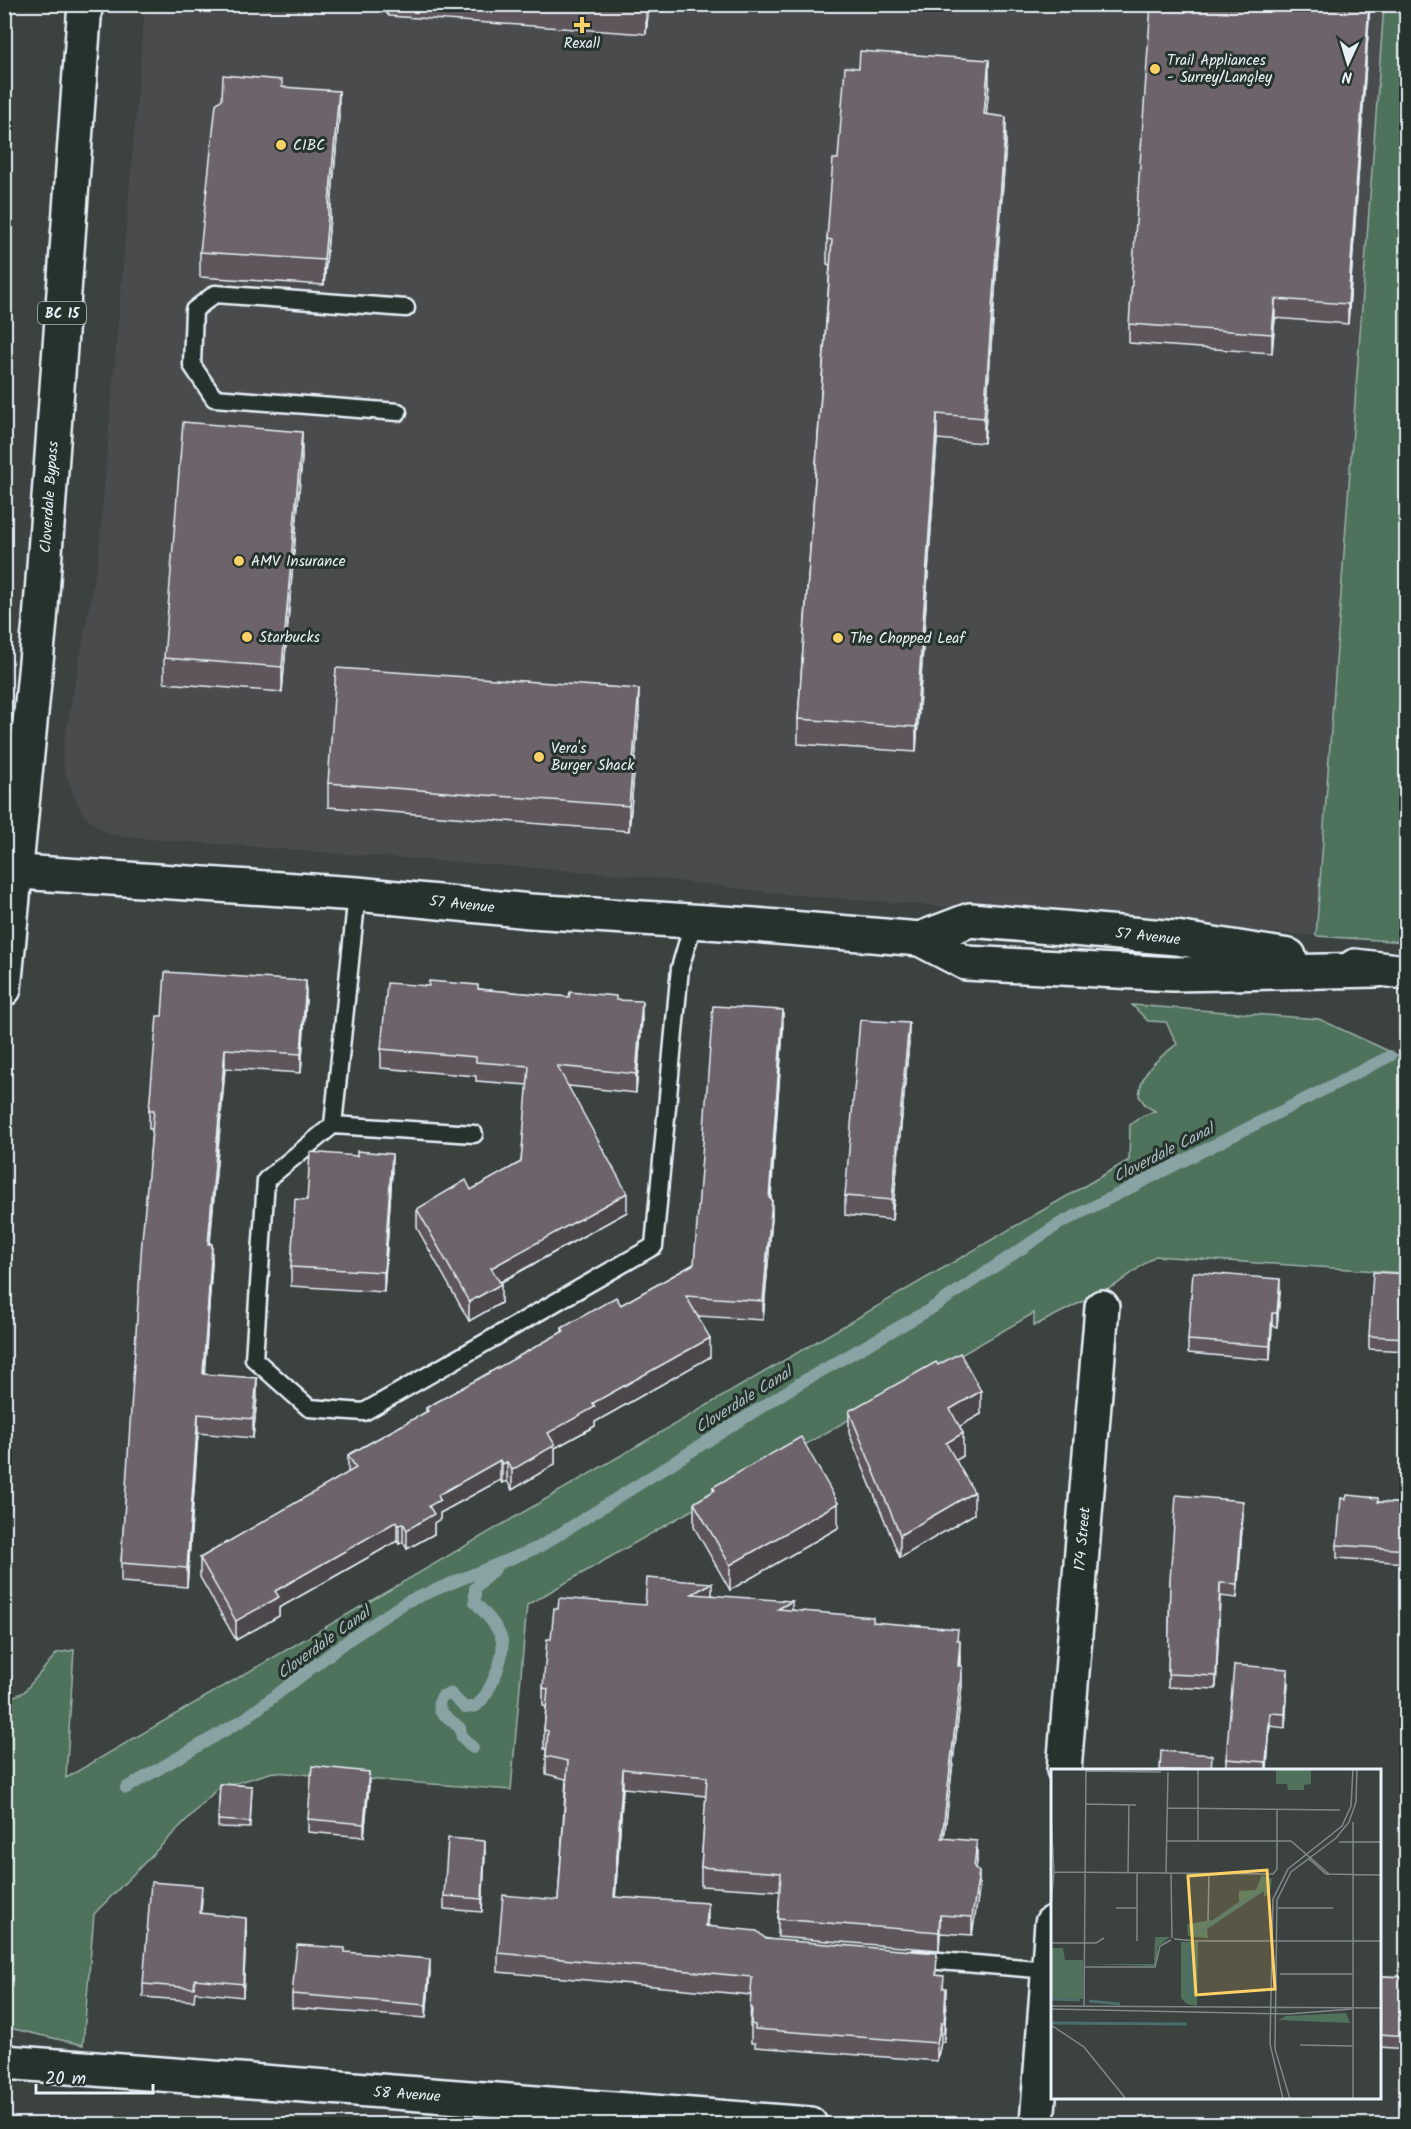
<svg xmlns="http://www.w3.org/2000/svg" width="1411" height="2129" viewBox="0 0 1411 2129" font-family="Kalam,sans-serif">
<rect width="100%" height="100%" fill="#3b4240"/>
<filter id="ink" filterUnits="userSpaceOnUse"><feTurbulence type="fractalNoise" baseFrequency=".0167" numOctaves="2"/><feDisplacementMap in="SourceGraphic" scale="12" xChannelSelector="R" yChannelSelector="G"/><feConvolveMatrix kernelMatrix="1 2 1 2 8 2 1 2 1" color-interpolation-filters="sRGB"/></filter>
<g filter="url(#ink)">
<path fill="#4a4c4d" d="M145,5H1384L1316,936L784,894L628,875L122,837L108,834L94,824L84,815L74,796L64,769L62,753L98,559Z"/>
<g fill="#50725c" stroke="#9cb2aa" stroke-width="1.5">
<path d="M1384,5H1406V942L1316,936Z"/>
<path d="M1132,1005L1319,1019L1406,1059V1273L1155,1256L1117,1284L1034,1326V1313L527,1605L511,1790L273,1772L217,1789L94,1914L83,2045L5,2027V1700L24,1692L57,1653L74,1650L66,1778L1129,1160L1130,1125L1142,1116L1155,1111L1146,1106L1139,1096C1141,1070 1158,1059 1177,1044L1166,1022L1148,1021Z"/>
</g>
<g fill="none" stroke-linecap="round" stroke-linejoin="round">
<g stroke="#89a2a4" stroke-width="12">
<path d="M473,1748L462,1737L460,1728L440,1711L439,1703L442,1696L450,1693L465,1708L476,1706C490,1694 507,1655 501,1637C496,1623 484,1613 475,1602V1588L495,1569"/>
<path d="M126,1788L243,1720L350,1639L406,1602L539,1547L800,1383L929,1310L1059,1224L1390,1056"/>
</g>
<g stroke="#e8f1f8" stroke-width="21">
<g id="lane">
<path d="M398,412L214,398L192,365L194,310L215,294L406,308"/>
<path d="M333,1125L357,894"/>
<path d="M474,1134L333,1125L266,1180L254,1359L309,1408L364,1412L654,1246L680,968L694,920"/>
<path d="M915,1959L1049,1970"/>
</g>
</g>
<g stroke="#e8f1f8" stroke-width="38">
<g id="street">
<path d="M4,871L357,894L530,911L754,925L920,939L966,963L1173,974L1377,970"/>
<path d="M920,939L970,920L1176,938L1289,956"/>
<path d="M1355,966L1406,972"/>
<path d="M1064,1770L1102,1307"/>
<path d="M4,2062L810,2124"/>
<path d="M1037,2124L1052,1923"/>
</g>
</g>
<g stroke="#e8f1f8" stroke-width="38">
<path id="highway" d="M4,989L40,621L85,4"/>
</g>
<use href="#lane" stroke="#26332d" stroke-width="16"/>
<use href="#street" stroke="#26332d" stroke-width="33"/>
<use href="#highway" stroke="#26332d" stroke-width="33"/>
</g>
<g fill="#5e565c" stroke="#e8f1f8" stroke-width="1.5">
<path d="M379,4H649L646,34L389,16Z"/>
<path d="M1370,4L1348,324L1275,318L1272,353L1129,343V324Z"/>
<path d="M989,85L986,114L1006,141L984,443L937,439L916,752L798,744V719L830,265L827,264V239L838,159Z"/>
<path d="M282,87L339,116L324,285L200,277V252Z"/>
<path d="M302,457L282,692L164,683V658Z"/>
<path d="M639,714L629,831L328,807V783Z"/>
<path d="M478,989L569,997L616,1000L642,1020L636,1093L568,1086L627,1212L500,1283L501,1303L469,1321L417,1228V1209L471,1190L521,1162L528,1085L476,1081V1076L381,1068V1049Z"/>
<path d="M306,1000L301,1073L225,1068L210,1244L212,1263L204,1374L257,1397L253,1438L198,1433L187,1587L121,1582V1563L152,1129H149V1110L162,1016Z"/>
<path d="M783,1029L771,1198L772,1218L763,1320L698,1316L710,1357L595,1422V1426L555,1448V1464L512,1490L507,1481L502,1483L500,1480L440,1513V1519L434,1523V1534L407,1549L403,1542L399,1544L397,1541L279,1608V1616L236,1640L200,1577V1558L348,1473V1455L426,1412V1408L562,1332V1328L621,1305L694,1264Z"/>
<path d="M909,1042L892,1220L845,1215V1196Z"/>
<path d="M392,1173L384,1292L291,1286V1267L307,1200Z"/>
<path d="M1407,1274V1351L1369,1349V1336Z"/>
<path d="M1280,1292L1277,1327L1272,1326L1270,1360L1188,1353V1340Z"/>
<path d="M938,1365L981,1414L959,1426L963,1456L956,1460L974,1514L900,1558L849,1433V1411Z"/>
<path d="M713,1487L838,1528L730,1590L694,1527V1503L713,1492Z"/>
<path d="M1378,1502L1407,1504V1563L1337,1558V1545Z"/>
<path d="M1243,1514L1237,1598L1220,1596L1216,1689L1168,1687L1170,1580Z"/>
<path d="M712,1595L792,1610L873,1622L958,1640L960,1658V1666L962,1685L944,1838L977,1860L976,1869L979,1890L972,1935L940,1933L939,1950L778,1937V1919L780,1891L701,1886V1867L706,1796L623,1788L615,1897L708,1922V1926L937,1975L944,1988L946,2006L944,2042H941L937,2061L755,2047V2043H751V2026H750L751,1995L498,1972V1953L558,1900L566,1779L546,1774V1749H544V1730L546,1707L543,1706V1688L551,1639L645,1605Z"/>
<path d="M1288,1682L1285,1728L1270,1726L1267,1770H1226V1759Z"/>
<path d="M220,1784L252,1786L250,1828L218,1827Z"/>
<path d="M369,1785L364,1837L308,1832V1819Z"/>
<path d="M485,1854L482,1912L444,1909V1896Z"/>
<path d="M202,1899L201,1913L246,1932L243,1997L195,1992L194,2001L143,1997V1984Z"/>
<path d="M345,1952L430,1972L426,2018L292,2008V1994Z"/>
<path d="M1380,1976L1407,1977V2049L1380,2047Z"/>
</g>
<g fill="#4c464b" stroke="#e8f1f8" stroke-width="1.5">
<path d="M647,4H649L646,34V9Z"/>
<path d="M1369,4H1370L1348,324V304Z"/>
<path d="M989,60V85L984,139V114Z"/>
<path d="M339,91V116L324,285V260Z"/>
<path d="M1006,117V141L984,443V418Z"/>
<path d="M1275,299V318L1272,353V334Z"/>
<path d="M937,414V439L916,752V727Z"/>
<path d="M302,432V457L282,692V667Z"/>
<path d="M639,689V714L629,831V806Z"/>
<path d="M306,981V1000L301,1073V1054Z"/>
<path d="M642,1001V1020L636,1093V1074Z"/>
<path d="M783,1010V1029L769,1218V1198Z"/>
<path d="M909,1023V1042L892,1220V1200Z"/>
<path d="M225,1049V1068L208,1263V1244Z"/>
<path d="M392,1154V1173L384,1292V1272Z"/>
<path d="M627,1193V1212L491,1287V1268Z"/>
<path d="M772,1199V1218L763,1320V1301Z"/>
<path d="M212,1244V1263L203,1393V1374Z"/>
<path d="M1280,1279V1292L1277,1327V1313Z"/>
<path d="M501,1284V1303L469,1321V1302Z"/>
<path d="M1272,1313V1326L1270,1360V1346Z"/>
<path d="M710,1338V1357L595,1422V1426L555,1448V1464L512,1490V1470L548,1433L593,1403Z"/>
<path d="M257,1378V1397L253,1438V1419Z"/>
<path d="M981,1391V1414L950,1432V1409Z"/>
<path d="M198,1414V1433L187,1587V1568Z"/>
<path d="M963,1433V1456L946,1466V1443Z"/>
<path d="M500,1460V1480L440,1513V1519L434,1523V1534L407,1549V1530L438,1495Z"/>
<path d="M507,1462V1481L502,1483V1464Z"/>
<path d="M974,1492V1514L900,1558V1535Z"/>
<path d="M1243,1501V1514L1237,1598V1584Z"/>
<path d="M838,1503V1528L730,1590V1565Z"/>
<path d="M397,1521V1541L279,1608V1616L236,1640V1621L275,1591Z"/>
<path d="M403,1523V1542L399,1544V1525Z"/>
<path d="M712,1583V1601L692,1594Z"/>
<path d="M1220,1583V1596L1216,1689V1676Z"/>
<path d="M792,1601V1619L778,1609Z"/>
<path d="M960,1640V1658L958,1684V1666Z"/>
<path d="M962,1666V1685L942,1856V1838Z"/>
<path d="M1288,1669V1682L1285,1728V1714Z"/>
<path d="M1270,1713V1726L1266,1770V1762Z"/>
<path d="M623,1769V1788L614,1915V1897Z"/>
<path d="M369,1772V1785L364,1837V1824Z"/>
<path d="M485,1841V1854L482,1912V1899Z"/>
<path d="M977,1841V1860L974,1886V1867Z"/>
<path d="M979,1872V1890L972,1935V1917Z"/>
<path d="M708,1903V1922L706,1944V1926Z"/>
<path d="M940,1915V1933L939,1950V1932Z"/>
<path d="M246,1918V1932L243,1997V1984Z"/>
<path d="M430,1959V1972L426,2018V2005Z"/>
<path d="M946,1988V2006L944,2042V2023Z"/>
<path d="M941,2023V2042L937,2061V2043Z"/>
</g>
<g fill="#6d646b" stroke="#e8f1f8" stroke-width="1.5">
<path d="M583,4H647L646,9Z"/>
<path d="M1151,4H1369L1348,304L1275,299L1272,334L1129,324Z"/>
<path d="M860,51L989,60L984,114L1006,117L984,418L937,414L916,727L798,719L832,240L827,239L833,159H838L845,67L859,68Z"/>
<path d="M223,75L282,80V87L339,91L324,260L200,252L216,104L222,99Z"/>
<path d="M183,422L302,432L282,667L164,658Z"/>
<path d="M336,668L639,689L629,806L328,783Z"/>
<path d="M165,972L306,981L301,1054L225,1049L208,1244H212L203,1374L257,1378L253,1419L198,1414L187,1568L121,1563L142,1240L154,1110H149L157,1016H162Z"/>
<path d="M429,981L478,985V989L569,997L570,992L616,996V1000L642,1001L636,1074L557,1066L627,1193L491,1268L501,1284L469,1302L417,1209L466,1180L471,1190L521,1162L529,1066L476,1062V1057L381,1049L387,983L429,986Z"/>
<path d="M713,1006L783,1010L769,1198L772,1199L763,1301L686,1296L710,1338L593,1403L595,1407L548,1433L555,1445L512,1470L507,1462L502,1464L500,1460L438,1495L440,1500L429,1506L434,1514L407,1530L403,1523L399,1525L397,1521L275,1591L279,1597L236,1621L200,1558L356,1468L348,1455L428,1411L426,1408L564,1331L562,1328L616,1297L621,1305L694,1264Z"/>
<path d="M860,1020L909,1023L892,1200L845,1196Z"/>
<path d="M357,1151L392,1154L384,1272L291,1267L295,1199L307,1200L310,1152L357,1156Z"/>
<path d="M1193,1272L1280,1279L1277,1313H1272L1270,1346L1188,1340Z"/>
<path d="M1373,1272L1407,1274V1338L1369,1336Z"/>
<path d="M960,1353L981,1391L950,1409L963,1433L946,1443L974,1492L900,1535L849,1411L936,1362L938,1365Z"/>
<path d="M801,1437L838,1503L730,1565L694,1503L715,1490L713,1487Z"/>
<path d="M1176,1495L1243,1501L1237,1584L1220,1583L1216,1676L1168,1674L1170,1580Z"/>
<path d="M1347,1495L1378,1498V1502L1407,1504V1550L1337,1545L1341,1498L1346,1499Z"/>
<path d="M647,1578L712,1583L692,1594L792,1601L778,1609L873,1617V1622L958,1629L957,1640H960L958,1666H962L942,1838L977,1841L974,1867L979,1872L972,1917L940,1915L939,1932L778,1919L781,1873L701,1867L707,1777L623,1769L614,1897L708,1903L706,1926L757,1931L766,1939L937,1953L936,1975L944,1976L943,1988H946L944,2023H941L937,2043L755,2029V2025L751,2024L752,2008H750L752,1977L498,1953L503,1895L558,1900L568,1761L546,1756L548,1731L544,1730L548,1689L543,1688L547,1639H551L554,1608L558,1609L559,1598L645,1605Z"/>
<path d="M1234,1665L1288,1669L1285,1714L1270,1713L1266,1762L1226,1759Z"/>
<path d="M1161,1751L1212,1755L1211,1770H1160Z"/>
<path d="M312,1766L369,1772L364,1824L308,1819Z"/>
<path d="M220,1784L252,1786L250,1822L218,1820Z"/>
<path d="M448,1838L485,1841L482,1899L444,1896Z"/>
<path d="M151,1882L202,1886L200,1913L246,1918L243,1984L195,1979L194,1988L143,1984Z"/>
<path d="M297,1945L345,1948V1952L430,1959L426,2005L292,1994Z"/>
<path d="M1380,1976L1407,1977V2036L1380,2034Z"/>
</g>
</g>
<g fill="#ffd166" stroke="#26332d" stroke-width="2">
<path d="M579 16h6v6h6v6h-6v6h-6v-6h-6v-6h6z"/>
<circle cx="1155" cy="69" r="6"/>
<circle cx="281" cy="145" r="6"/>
<circle cx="239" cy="561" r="6"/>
<circle cx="247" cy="637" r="6"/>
<circle cx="838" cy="638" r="6"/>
<circle cx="539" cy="757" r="6"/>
</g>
<g text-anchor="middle" stroke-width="6" stroke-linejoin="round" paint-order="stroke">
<rect fill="#26332d" stroke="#aeb8bb" stroke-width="1.5" x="38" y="302" width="48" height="22" rx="4.5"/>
<g font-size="14" font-weight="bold" fill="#e8f1f8">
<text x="62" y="318">BC 15</text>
</g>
<g font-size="15" fill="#e8f1f8" stroke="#26332d" text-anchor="start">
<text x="582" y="48" text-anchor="middle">Rexall</text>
<text x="1167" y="65">Trail Appliances<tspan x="1167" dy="17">- Surrey/Langley</tspan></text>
<text x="293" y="150">CIBC</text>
<text x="251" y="566">AMV Insurance</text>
<text x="259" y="642">Starbucks</text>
<text x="850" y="643">The Chopped Leaf</text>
<text x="551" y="753">Vera's<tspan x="551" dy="17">Burger Shack</tspan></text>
</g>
<g font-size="15" fill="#e8f1f8" stroke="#26332d">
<text transform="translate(49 497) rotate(-86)" y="5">Cloverdale Bypass</text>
<text transform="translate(462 904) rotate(6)" y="5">57 Avenue</text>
<text transform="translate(1148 936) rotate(6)" y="5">57 Avenue</text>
<text transform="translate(1082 1539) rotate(-85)" y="5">174 Street</text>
<text transform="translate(407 2094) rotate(4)" y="5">58 Avenue</text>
</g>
<g font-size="16" font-style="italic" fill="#a8bdc0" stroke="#26332d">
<text transform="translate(1163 1152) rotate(-27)" y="6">Cloverdale Canal</text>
<text transform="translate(743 1399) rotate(-32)" y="6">Cloverdale Canal</text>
<text transform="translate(323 1642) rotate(-36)" y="6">Cloverdale Canal</text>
</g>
</g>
<g transform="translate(1051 1769)">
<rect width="330" height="330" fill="#3b4240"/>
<path d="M225,0H260V15L253,16V21H237L236,15H225ZM211,106L221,110L219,124L213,128V122L156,160L157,169L137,167L136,155L162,151L188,133V122L205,121ZM104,168H119L107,177L106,193L103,197L36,195H103ZM130,173H147L146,237L136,235L130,229ZM0,179H12L14,191H32V230L0,229ZM295,244L299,254L227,251L235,247Z" fill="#50725c"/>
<path fill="none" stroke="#496e6c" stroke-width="3" d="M142,167L210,121M0,230L29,231M38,232L69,235M138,232L139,176M0,254L136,255"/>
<path fill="none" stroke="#80888a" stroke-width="1.5" d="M147,0V72M35,2L110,3M0,20V0M34,35L85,36M117,39L289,41M0,46L3,103L0,136M116,72H240L278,105M288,73H330M257,89L275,105L330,106M3,103L222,105L226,100V40M77,104L78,36M115,104L117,3M120,105L121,169M65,139H86M227,139H282M157,152L158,105M123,170L145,172M86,172V104M143,172H330M0,174H45L53,169M34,198H104L109,177L120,171M229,205H302M0,237L330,239M33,238L35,0M0,240L238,245L301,240M0,256L33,278L75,330M249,276L302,277M232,330L219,275L222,130L237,100L291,57L300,37L302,0M239,330L224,280L226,131L240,103L285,69L298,53L305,33L306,0M302,330V53"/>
<path fill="#ffd166" fill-opacity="0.15" stroke="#ffd166" stroke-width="3" d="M216,101L224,220L145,226L137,107Z"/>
<rect width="330" height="330" fill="none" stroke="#e8f1f8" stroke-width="3"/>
</g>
<rect width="1411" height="2129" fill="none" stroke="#26332d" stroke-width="24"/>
<rect x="12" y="12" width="1387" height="2105" fill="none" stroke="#e8f1f8" stroke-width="2" filter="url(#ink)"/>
<g transform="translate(1348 63) rotate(184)" stroke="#26332d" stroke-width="4.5" paint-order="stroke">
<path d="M0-4.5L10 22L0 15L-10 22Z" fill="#e8f1f8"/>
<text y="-9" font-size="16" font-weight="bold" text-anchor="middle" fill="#e8f1f8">N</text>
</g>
<path d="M36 2084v9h117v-9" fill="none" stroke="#e8f1f8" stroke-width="3"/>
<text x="45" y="2084" font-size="18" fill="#e8f1f8" stroke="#26332d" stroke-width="4.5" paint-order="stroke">20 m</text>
</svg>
